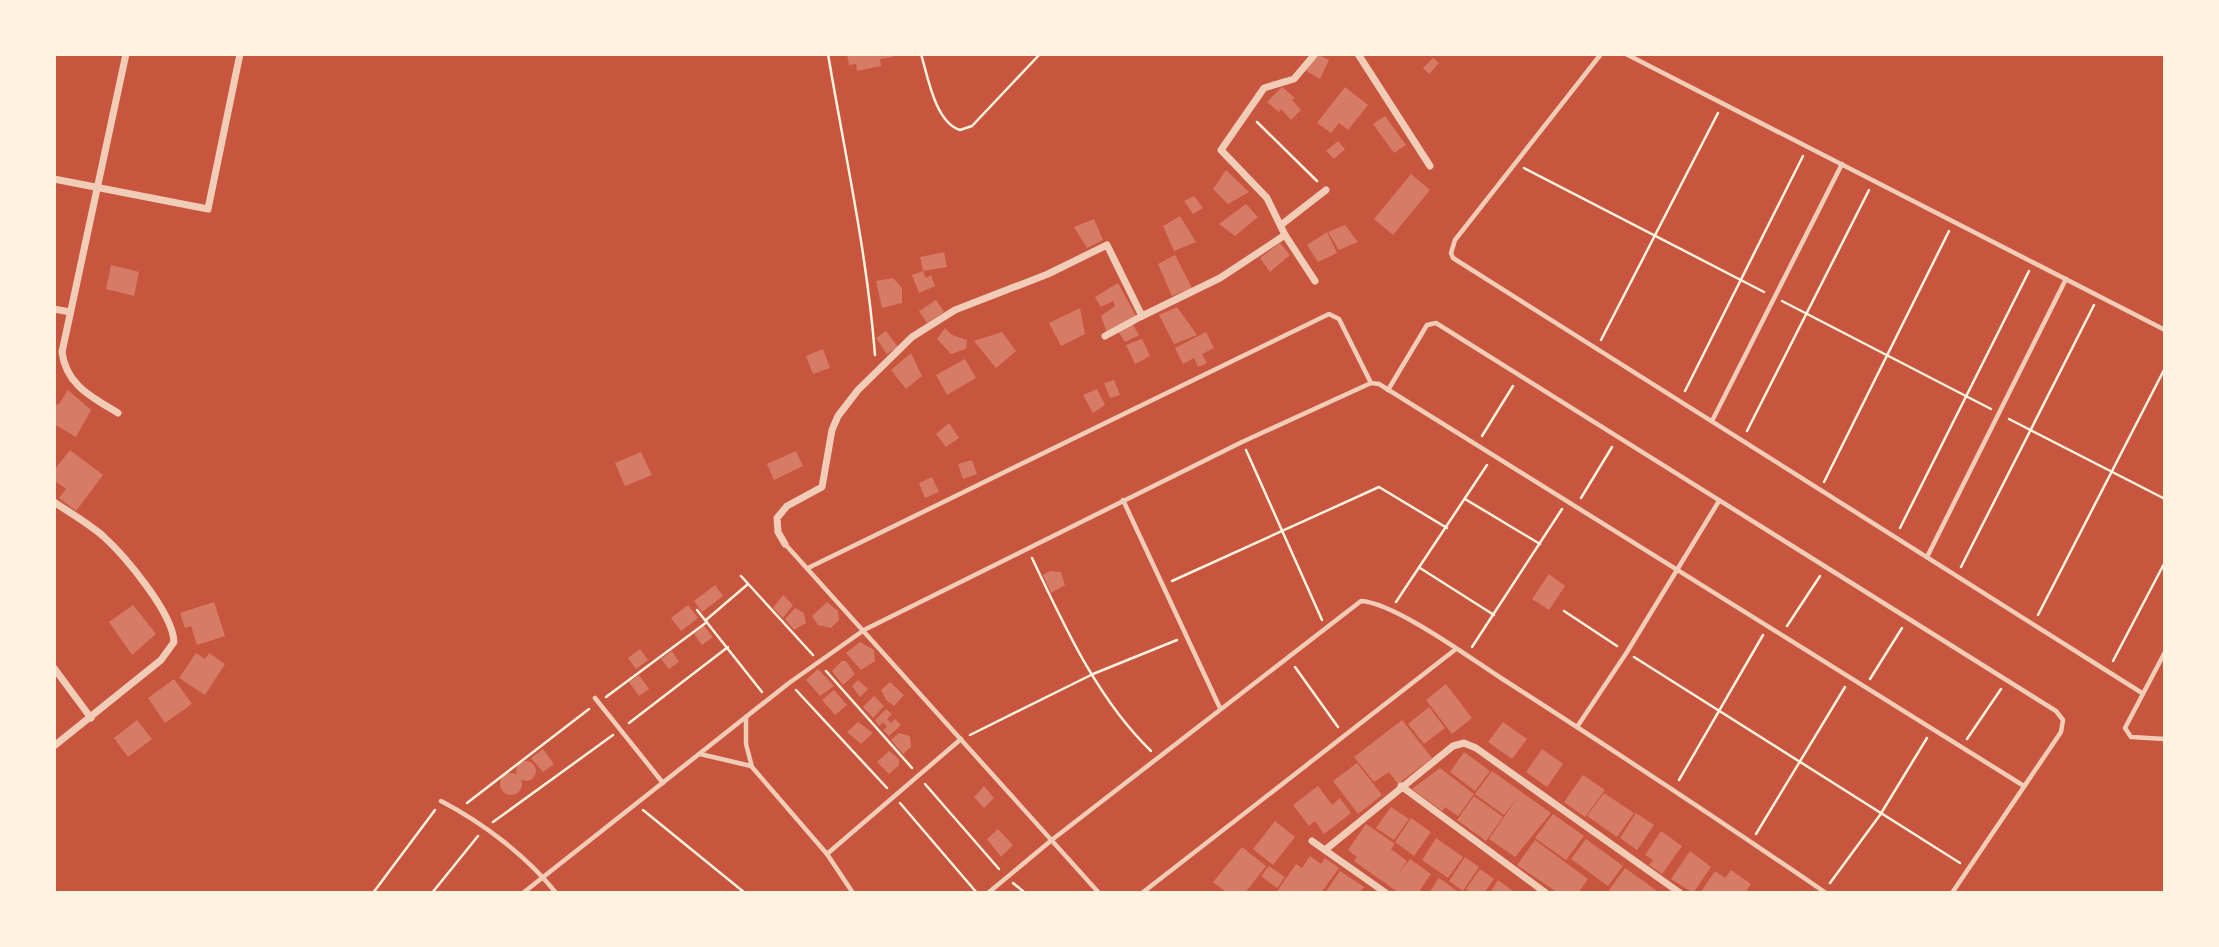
<svg xmlns="http://www.w3.org/2000/svg" width="2219" height="947" viewBox="0 0 2219 947" font-family="'Asap Condensed',sans-serif">
<rect width="100%" height="100%" fill="#c8553d"/>
<g fill="#d67c66">
<path d="M847,54H893V57L880,59L881,66L857,71L856,64L849,65Z"/>
<path d="M1317,54L1329,60L1320,79L1306,71Z"/>
<path d="M1433,58L1439,63L1429,74L1423,68Z"/>
<path d="M1282,87L1295,98L1292,100L1301,110L1291,120L1281,109L1279,112L1267,102Z"/>
<path d="M1345,87L1368,105L1348,130L1339,123L1331,133L1317,123Z"/>
<path d="M1385,116L1406,145L1394,153L1373,124Z"/>
<path d="M1338,141L1345,149L1334,159L1326,151Z"/>
<path d="M1226,170L1249,192L1228,204L1213,189Z"/>
<path d="M1411,174L1430,190L1393,235L1374,219Z"/>
<path d="M1194,196L1203,208L1193,214L1184,201Z"/>
<path d="M1246,204L1258,217L1235,236L1219,224Z"/>
<path d="M1180,216L1196,242L1174,251L1163,226Z"/>
<path d="M1094,219L1103,240L1087,248L1074,227Z"/>
<path d="M1345,225L1358,242L1339,250L1328,232Z"/>
<path d="M1327,232L1337,253L1318,262L1307,245Z"/>
<path d="M1280,243L1290,255L1270,272L1260,258Z"/>
<path d="M944,252L947,267L923,271L920,257Z"/>
<path d="M1175,255L1192,288L1172,296L1158,264Z"/>
<path d="M111,265L139,272L134,296L106,289Z"/>
<path d="M923,271L926,278L931,275L935,286L919,293L912,275Z"/>
<path d="M893,278L902,288V303L882,308L876,281Z"/>
<path d="M1118,283L1137,318L1108,335L1101,316L1115,306L1113,301L1101,307L1095,297Z"/>
<path d="M936,300L944,312L927,323L919,311Z"/>
<path d="M1177,307L1197,335L1174,344L1159,315Z"/>
<path d="M1080,308L1085,334L1061,346L1049,323Z"/>
<path d="M1132,323L1139,335L1125,342L1117,330Z"/>
<path d="M945,328L952,335L967,340L966,349L951,354L937,339Z"/>
<path d="M886,331L898,347L887,354L876,338Z"/>
<path d="M1002,332L1016,351L996,368L974,341Z"/>
<path d="M1206,332L1214,348L1202,354L1207,363L1198,367L1194,358L1183,364L1175,348Z"/>
<path d="M1142,339L1150,356L1135,364L1126,345Z"/>
<path d="M823,349L830,368L813,374L806,356Z"/>
<path d="M911,353L922,376L906,389L891,370Z"/>
<path d="M965,359L976,378L947,395L936,375Z"/>
<path d="M1114,380L1120,395L1110,398L1104,383Z"/>
<path d="M1097,389L1105,405L1093,413L1083,395Z"/>
<path d="M68,390L91,410L76,437L54,424V405L59,404Z"/>
<path d="M949,423L959,438L946,447L936,434Z"/>
<path d="M70,450L103,475L76,511L59,498L66,489L54,480V470Z"/>
<path d="M796,451L803,466L774,480L767,464Z"/>
<path d="M641,452L652,475L625,486L615,463Z"/>
<path d="M972,460L977,474L963,479L958,464Z"/>
<path d="M932,477L939,492L925,498L919,483Z"/>
<path d="M1050,571L1061,572L1065,585L1051,593L1043,575Z"/>
<path d="M1549,574L1565,586L1549,610L1532,599Z"/>
<path d="M715,585L723,596L702,612L694,601Z"/>
<path d="M783,595L793,605L783,618L773,608Z"/>
<path d="M214,602L225,636L197,645L191,626L185,628L180,613Z"/>
<path d="M827,602L838,611L839,620L831,628L818,625L812,616Z"/>
<path d="M133,605L156,634L132,655L109,622Z"/>
<path d="M688,605L698,618L681,631L671,618Z"/>
<path d="M795,608L804,613L806,623L794,630L785,619Z"/>
<path d="M704,626L713,637L702,645L694,634Z"/>
<path d="M860,642L874,650L875,661L861,670L846,653Z"/>
<path d="M640,649L648,660L636,669L628,658Z"/>
<path d="M672,651L679,662L669,669L661,659Z"/>
<path d="M196,653L205,659L209,653L225,664L205,695L179,678Z"/>
<path d="M842,661H846L855,674L843,685L832,671Z"/>
<path d="M818,669L834,686L820,696L806,680Z"/>
<path d="M639,675L649,689L639,696L629,682Z"/>
<path d="M174,679L192,704L165,723L148,698Z"/>
<path d="M858,680L868,689L860,697L852,686Z"/>
<path d="M890,682L904,695L894,706L886,700L881,690Z"/>
<path d="M1446,684L1472,718L1452,734L1426,700Z"/>
<path d="M834,690L847,705L835,715L822,700Z"/>
<path d="M874,696L884,706L873,718L863,707Z"/>
<path d="M1429,707L1445,728L1424,744L1408,724Z"/>
<path d="M886,709L892,714L887,719L891,723L895,719L901,725L889,736L883,730L887,727L883,722L879,726L875,720Z"/>
<path d="M137,720L152,739L128,757L114,738Z"/>
<path d="M1402,720L1432,758L1398,784L1389,772L1374,782L1354,757Z"/>
<path d="M858,722L873,733L861,744L847,732Z"/>
<path d="M1503,722L1527,739L1512,759L1488,742Z"/>
<path d="M899,733L910,736L911,747L903,754L891,740Z"/>
<path d="M543,749L554,764L543,772L531,758Z"/>
<path d="M1542,749L1563,764L1547,787L1526,772Z"/>
<path d="M889,751L899,759V765L889,774L877,762Z"/>
<path d="M1464,752L1490,771L1475,791L1450,772Z"/>
<circle cx="526" cy="771" r="10"/>
<path d="M1357,763L1382,795L1358,814L1333,781Z"/>
<path d="M1440,768L1474,794L1458,816L1445,807L1442,811L1412,789Z"/>
<path d="M1492,771L1551,813L1515,857L1489,839L1520,794L1504,815L1475,794Z"/>
<circle cx="511" cy="784" r="11"/>
<path d="M1583,775L1605,790L1585,817L1564,802Z"/>
<path d="M984,786L994,798L984,808L974,797Z"/>
<path d="M1318,786L1332,805L1340,798L1351,813L1324,834L1315,821L1309,826L1293,805Z"/>
<path d="M1604,793L1634,813L1617,837L1587,816Z"/>
<path d="M1474,796L1503,817L1486,841L1457,820Z"/>
<path d="M1391,807L1409,819L1394,840L1376,828Z"/>
<path d="M1636,813L1654,825L1637,850L1620,838Z"/>
<path d="M1553,814L1584,836L1566,860L1535,838Z"/>
<path d="M1411,818L1431,832L1414,856L1395,842Z"/>
<path d="M1275,821L1295,837L1273,865L1253,849Z"/>
<path d="M1366,824L1395,844L1391,849L1407,861L1397,876L1410,859L1431,874L1418,893H1399L1354,861L1357,857L1348,850Z"/>
<path d="M998,829L1013,845L1001,857L987,839Z"/>
<path d="M1661,831L1682,846L1662,874L1649,865L1653,860L1645,855Z"/>
<path d="M1436,838L1463,857L1448,878L1422,860Z"/>
<path d="M1586,839L1623,866L1608,886L1571,859Z"/>
<path d="M1535,840L1588,879L1578,893H1558L1517,865Z"/>
<path d="M1242,847L1266,866L1245,893H1227L1213,882Z"/>
<path d="M1690,851L1711,867L1693,893L1671,879Z"/>
<path d="M1310,856L1321,864L1325,858L1339,868L1321,893H1276L1296,864L1302,868Z"/>
<path d="M1465,857L1479,867L1463,891L1449,881Z"/>
<path d="M1269,866L1285,877L1277,888L1261,876Z"/>
<path d="M1625,868L1660,893H1614L1609,890Z"/>
<path d="M1480,869L1494,879L1484,893H1471L1466,889Z"/>
<path d="M1731,870L1751,884L1745,893H1700L1715,871L1725,878Z"/>
<path d="M1340,871L1364,887L1360,893H1325Z"/>
<path d="M1439,878L1460,893H1429Z"/>
<path d="M1498,880L1516,893H1490Z"/>
</g>
<g fill="none" stroke-linecap="round" stroke-linejoin="round">
<g stroke="#fff3e0" stroke-width="2.5">
<path d="M828,54C845,155 867,253 875,355"/>
<path d="M921,54C928,77 935,122 960,130L972,126L1040,54"/>
<path d="M1257,122L1317,181"/>
<path d="M1524,168L1764,292"/>
<path d="M1782,301L1991,409"/>
<path d="M1601,340L1718,113"/>
<path d="M1685,391L1803,156"/>
<path d="M2009,419L2165,499"/>
<path d="M1747,431L1869,190"/>
<path d="M1482,436L1513,386"/>
<path d="M1246,450L1322,620"/>
<path d="M1824,482L1949,231"/>
<path d="M1581,498L1612,447"/>
<path d="M1465,499L1540,544"/>
<path d="M1900,528L2029,271"/>
<path d="M1032,558C1064,625 1097,699 1151,751"/>
<path d="M1961,567L2094,305"/>
<path d="M1420,568L1494,615"/>
<path d="M741,576L813,655"/>
<path d="M1172,581L1379,487L1447,528"/>
<path d="M1396,602L1487,465"/>
<path d="M697,610L762,692"/>
<path d="M1564,611L1617,646"/>
<path d="M2038,615L2165,368"/>
<path d="M706,620L748,584"/>
<path d="M1787,626L1820,576"/>
<path d="M1472,647L1562,509"/>
<path d="M1634,657L1960,863"/>
<path d="M2113,661L2165,562"/>
<path d="M1295,667L1338,727"/>
<path d="M826,671L912,768"/>
<path d="M1870,679L1902,628"/>
<path d="M796,690L887,788"/>
<path d="M606,697L707,622"/>
<path d="M629,723L728,647"/>
<path d="M970,735L1093,674L1177,640"/>
<path d="M1967,739L2001,689"/>
<path d="M1679,780L1763,635"/>
<path d="M925,784L999,869"/>
<path d="M467,803L589,709"/>
<path d="M900,803L977,893"/>
<path d="M643,810L745,893"/>
<path d="M493,822L613,735"/>
<path d="M1756,834L1845,687"/>
<path d="M1013,883L1024,892"/>
<path d="M1830,883L1880,815L1927,738"/>
<path d="M373,893L435,810"/>
<path d="M432,893L478,836"/>
</g>
<g stroke="#f1ccb7" stroke-width="4.5">
<path d="M1601,54L1455,240L1451,253L1453,258L2142,693"/>
<path d="M1626,54L2165,330"/>
<path d="M1388,390L1427,325L1436,323L2056,711L2063,720L2061,732L1952,893"/>
<path d="M1712,421L1842,164"/>
<path d="M1123,500L1220,708"/>
<path d="M785,544L1099,893"/>
<path d="M1927,557L2066,279"/>
<path d="M808,568L1329,314L1339,319L1371,383"/>
<path d="M2165,652L2125,728L2131,737L2165,739"/>
<path d="M595,698L663,783"/>
<path d="M746,717V744L752,767L827,854L853,893"/>
<path d="M1577,727L1627,652L1719,501"/>
<path d="M700,754L751,766"/>
<path d="M441,801C483,823 527,856 556,893"/>
<path d="M827,854L961,739"/>
<path d="M523,893L789,683L864,630L1242,442L1371,383L1379,384L2024,786"/>
<path d="M988,893L1053,839L1361,601C1395,603 1470,658 1501,678C1610,748 1718,819 1826,893"/>
<path d="M1142,893L1456,649"/>
</g>
<g stroke="#f1ccb7" stroke-width="7">
<path d="M1358,54L1430,166"/>
<path d="M54,179L208,209L240,54"/>
<path d="M1281,225L1326,190"/>
<path d="M1315,281L1285,235L1267,198L1221,150L1264,88L1294,79L1315,54"/>
<path d="M54,309L70,312"/>
<path d="M1105,336L1142,316"/>
<path d="M118,413C92,397 66,385 62,352L126,54"/>
<path d="M54,502C70,513 88,523 103,536C125,556 173,613 174,642L161,660L54,746"/>
<path d="M785,544L778,532L777,518L787,506L822,487L832,430L838,416L858,390L912,337L955,310L1048,274L1107,245L1142,316L1220,278L1285,235"/>
<path d="M54,668L91,718"/>
<path d="M1401,786L1546,893"/>
<path d="M1312,841L1386,893"/>
<path d="M1325,850L1453,746L1464,743L1476,748L1680,893"/>
</g>
</g>
<rect width="2219" height="947" fill="none" stroke="#fff3e0" stroke-width="112"/>
</svg>
